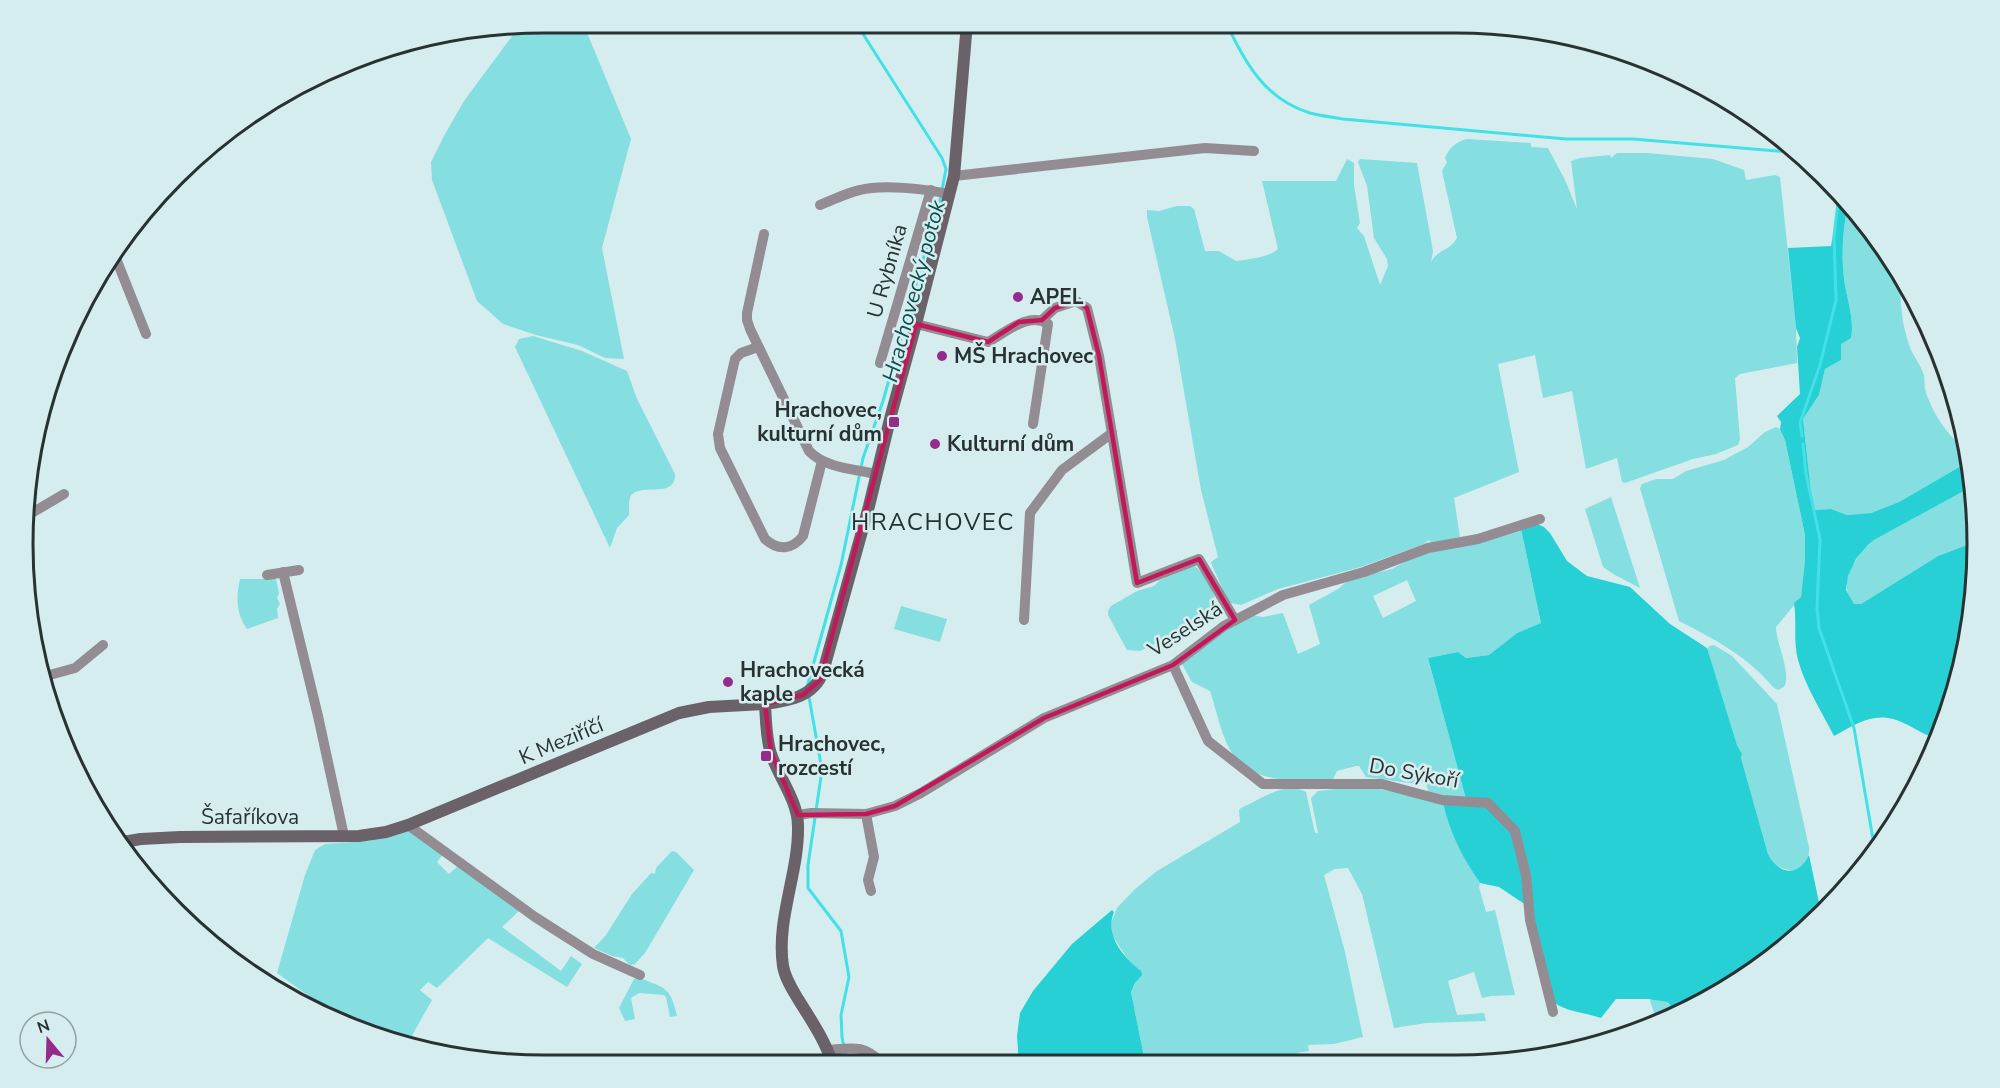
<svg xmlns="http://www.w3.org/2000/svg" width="2000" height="1088" viewBox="0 0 2000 1088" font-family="'Nunito Sans',sans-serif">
<rect width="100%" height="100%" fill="#d5edee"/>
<g fill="#85dee0" fill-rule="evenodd">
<path d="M544,23H583L631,139L602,248L624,359L605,358L578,345L536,335L503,324L477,301L432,180L431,162L445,134L464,101L518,28Z"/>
<path d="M1467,139L1531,143V147L1548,148L1565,180L1577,209L1571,161L1580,158L1610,155L1611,158L1617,153H1647L1713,159L1744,170L1746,180L1775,175L1780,177L1796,328L1797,363L1740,374L1735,378L1740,439L1738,445L1716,454L1693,459L1625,483L1622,482L1617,458L1586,469L1572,391L1543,398L1535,355L1498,364L1519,472L1454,498L1460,537L1431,543L1429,540L1424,544L1361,567L1278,589L1241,605L1231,603L1227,599L1212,565L1211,562L1218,557L1201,490L1175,339L1147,217V210L1159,211L1177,206H1190L1194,209L1205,251H1219L1236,261C1249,259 1268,258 1278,249L1262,181H1336L1347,159L1354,163V185L1360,223L1357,228L1364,236L1380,285L1388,266L1387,259L1374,238L1367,186L1358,162L1360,159L1417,163L1433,251L1431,262C1438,249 1450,251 1457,238L1442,171L1447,162L1445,158C1449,148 1457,141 1467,139Z"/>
<path d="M1848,203C1860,216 1872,228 1880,244C1888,257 1891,270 1901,281C1899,303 1903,330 1911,350C1915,358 1921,366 1924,375C1925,379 1924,384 1925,389C1931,411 1948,437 1966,449L1968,462L1899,502L1871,513L1847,515L1831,509L1813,510L1803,419L1819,395L1825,369L1841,360V343L1851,338C1855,320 1846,297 1844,278C1841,251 1843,229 1848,203Z"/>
<path d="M533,336L582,351L627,371L637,399L675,474C676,499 644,483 631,495L629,502V515L617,528L610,548L515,347L519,339Z"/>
<path d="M1776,427L1780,429L1785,440L1805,535V560L1801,597L1776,627C1776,643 1792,674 1784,687L1778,690L1774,688C1747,656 1716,640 1679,621L1640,488L1642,484L1656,479H1673L1686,471L1724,460L1748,447L1765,432Z"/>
<path d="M1973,486L1976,510L1975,542L1938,556L1861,604H1854C1835,583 1857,555 1874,540Z"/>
<path d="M1611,497L1640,588L1615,575L1603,567L1585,509Z"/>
<path d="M1521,529L1541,623L1517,633L1489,655L1466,658L1458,652L1428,658L1466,799L1443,802C1450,832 1462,857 1480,883L1479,887L1486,912L1495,910L1515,995L1491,996L1482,998L1474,972L1448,981L1457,1015L1484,1013L1486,1021L1426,1023L1394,1028L1362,894L1348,868L1335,869L1324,875L1345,952L1363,1037L1334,1044L1308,1045L1309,1051L1297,1053L1296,1058L1283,1062L1273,1060L1271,1062H1145L1131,992L1141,972L1129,961L1112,935L1111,923L1117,908L1134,890L1157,871L1240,822L1239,810L1241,808C1261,800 1284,780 1306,792L1315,833H1318L1311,798L1318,791L1365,786L1430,799L1425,779L1422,783L1417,784L1366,777L1359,766H1356L1337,771L1333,779C1301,780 1257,786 1234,756C1221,738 1217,711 1210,691L1192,682L1182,664L1186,658L1249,615L1263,617L1283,613L1298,654L1320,644L1309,605L1338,589L1350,579L1392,569L1416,556ZM1407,580L1416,601L1383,618L1373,596Z"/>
<path d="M1194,566C1205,571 1222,605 1216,615L1140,651L1127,650L1108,615V611L1111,606L1137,591L1154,586L1160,580Z"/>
<path d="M240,579H276L279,593L277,598L280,604L277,609L278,618L247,629C236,614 236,597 240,579Z"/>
<path d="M901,606L947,619L940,642L894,629Z"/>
<path d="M1714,645L1732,656L1777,704L1809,847C1811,874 1781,879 1768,854L1741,758L1742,754L1737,745L1707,650L1709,646Z"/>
<path d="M412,829L444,853L437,862L449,874L459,865L519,911L502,927L561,971L571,956L582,964L567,987L488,938L437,988L428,982L420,990L432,1000L415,1030L407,1047L343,1021L277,973L305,875L315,850L325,844L369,841Z"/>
<path d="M672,851L676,852L694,870L645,953L635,964L630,965L623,958L612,956L594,948L606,935L632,894L651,873L655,874L656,868Z"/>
<path d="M638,977C665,989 670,985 677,1016L670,1017L666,997L664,995L639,993L631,998L635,1019L625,1021L619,1008L634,979Z"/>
<path d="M1651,999L1668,1002L1677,1014L1658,1024L1650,1001Z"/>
</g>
<g fill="#26d0d4">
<path d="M1838,193L1848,203C1843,229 1841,251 1844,278C1846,297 1855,320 1851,338L1841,344V360L1825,369L1819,395L1803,419L1813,510L1831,509L1847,515L1871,513L1899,502L1968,462L1973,486L1874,540L1868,545L1856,559L1848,576L1846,590L1854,604H1861L1938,556L1975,542L1973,612L1950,711L1938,738C1927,737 1918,730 1908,725C1878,709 1861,721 1834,736C1822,712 1805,686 1798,660C1793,641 1797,622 1794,603L1801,597L1805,560V535L1785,440L1780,429L1781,422L1777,416L1800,394L1797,347L1800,338L1796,328L1788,248L1831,246L1837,212Z"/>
<path d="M1537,524L1544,527L1550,533L1567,561L1587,576L1630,587L1670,624L1707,648L1737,745L1742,754L1741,758L1768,854C1779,875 1799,877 1809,855L1821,912L1746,977C1729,974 1718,990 1704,996C1699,998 1694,998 1690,1001C1684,1005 1683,1011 1677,1014L1668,1002L1648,999H1616L1601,1018C1584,1012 1564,1012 1551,1000L1526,905L1499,887L1480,883C1462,857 1450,833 1443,803L1466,799L1428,658L1458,652L1466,658L1489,655L1517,633L1541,623L1521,529Z"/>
<path d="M1112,910L1114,912C1104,935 1124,958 1141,971L1142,975L1135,983L1131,992L1145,1062H1110V1061L1019,1063L1017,1036L1020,1013L1033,991L1072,944Z"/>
</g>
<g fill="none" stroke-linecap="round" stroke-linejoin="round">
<g stroke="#43e1e6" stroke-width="3">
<path d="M856,23L942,158L946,169L942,190"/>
<path d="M1226,23C1246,63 1264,99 1310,113C1321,116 1332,117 1343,119L1566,139H1633L1801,153"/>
<path d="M1802,436L1800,423L1820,365L1836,300L1834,236L1839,194"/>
<path d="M1803,444L1806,474L1820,539L1817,608L1819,628L1854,728L1875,851"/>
<path d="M807,687L841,565L863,458L883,401L941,196"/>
<path d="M809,697L822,770L808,865V888L841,931L849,977L841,1015L842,1037L847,1063"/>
</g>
<g stroke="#938c92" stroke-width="10">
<path d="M954,176L1205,148L1254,151"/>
<path d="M820,205C833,200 846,193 860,190C882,184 926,189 949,194"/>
<path d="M764,234L747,313V320L750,329L809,451C825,468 854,469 876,474"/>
<path d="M113,251L146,334"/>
<path d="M1042,320L1055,308L1076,301L1087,308L1099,356L1137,583L1199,559L1235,620"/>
<path d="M916,324L988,342C1005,333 1029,311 1048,324L1033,424"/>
<path d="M758,347L741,353L735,359L718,434L720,448L765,539C778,551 792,550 803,536L822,461"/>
<path d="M880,363L931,190"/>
<path d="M30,514L64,494"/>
<path d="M283,572L318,716L344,836"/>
<path d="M267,575L299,570"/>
<path d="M1024,620L1030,513L1062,470L1112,433"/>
<path d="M1173,665L1208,741L1263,784H1382L1442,800L1488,803L1515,831L1526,875L1530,920L1553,1012"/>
<path d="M46,676L75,668L103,645"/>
<path d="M866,814L874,857L868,880L871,891"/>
<path d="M798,815L811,813L866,814L895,806L921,793L1044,718L1173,665L1224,626L1283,595L1364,572L1428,548L1478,539L1540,519"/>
<path d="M408,825L535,917L593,954L640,975"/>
<path d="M828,1050C852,1048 864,1044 882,1063"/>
</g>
<g stroke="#6b6169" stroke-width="12">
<path d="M123,842L141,839L180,837L359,836L386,832L408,825L679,713L709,707L765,704"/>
<path d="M832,1063C825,1040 811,1020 798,999C792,989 785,978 783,966C776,919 799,873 798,826C798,801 779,778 771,754C766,738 766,720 765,704C788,701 814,697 823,672L869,506L891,415L916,324L954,176L967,23"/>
</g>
</g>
<path fill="none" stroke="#c2185b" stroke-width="4.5" stroke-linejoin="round" d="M1076,301L1087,308L1099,356L1137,583L1199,559L1235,620L1173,665L1044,718L895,806L866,814L798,815L771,752L765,704L803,695L820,680L916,324L988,342L1019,322L1042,320L1055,308Z"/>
<g fill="#952b8d" stroke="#d5edee" stroke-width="2">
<circle cx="1018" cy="297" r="6"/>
<circle cx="942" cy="356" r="6"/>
<rect x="888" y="416" width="12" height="12" rx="3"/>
<circle cx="935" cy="444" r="6"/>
<circle cx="728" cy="682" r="6"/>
<rect x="760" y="750" width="12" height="12" rx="3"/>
</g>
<g text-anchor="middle" stroke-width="5" stroke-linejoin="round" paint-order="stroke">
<g font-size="21" fill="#283232" stroke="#d5edee">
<text transform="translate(887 271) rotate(-74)" y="7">U Rybníka</text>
<text transform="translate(1185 629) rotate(-33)" y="7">Veselská</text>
<text transform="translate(561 741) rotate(-23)" y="7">K Meziříčí</text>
<text transform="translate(1414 773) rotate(10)" y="7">Do Sýkoří</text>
<text x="250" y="824">Šafaříkova</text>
</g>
<g font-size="21" font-weight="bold" fill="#283232" stroke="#d5edee" text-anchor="start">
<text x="1030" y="304">APEL</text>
<text x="954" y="363">MŠ Hrachovec</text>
<text x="882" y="417" text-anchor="end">Hrachovec,<tspan x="882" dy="24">kulturní dům</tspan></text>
<text x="947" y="451">Kulturní dům</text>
<text x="740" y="677">Hrachovecká<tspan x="740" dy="24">kaple</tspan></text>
<text x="778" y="751">Hrachovec,<tspan x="778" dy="24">rozcestí</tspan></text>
</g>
<g font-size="22" font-style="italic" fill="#0c5052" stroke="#d5edee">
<text transform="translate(913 291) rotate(-75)" y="8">Hrachovecký potok</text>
</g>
<g font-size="24" letter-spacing="1.5" fill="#203435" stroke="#d5edee">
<text x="933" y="530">HRACHOVEC</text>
</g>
</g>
<path d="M0 0H2000V1088H0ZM544 33H1456A511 511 0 0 1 1967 544V544A511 511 0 0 1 1456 1055H544A511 511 0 0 1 33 544V544A511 511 0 0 1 544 33Z" fill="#d5edee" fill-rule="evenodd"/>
<path fill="none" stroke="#283232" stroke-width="3" d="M544 33H1456A511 511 0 0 1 1967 544V544A511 511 0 0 1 1456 1055H544A511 511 0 0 1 33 544V544A511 511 0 0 1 544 33Z"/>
<g transform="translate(48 1040) rotate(341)"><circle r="28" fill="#d5edee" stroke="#90a2a3" stroke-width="1.5"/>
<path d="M0-4.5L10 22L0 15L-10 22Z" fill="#952b8d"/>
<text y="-9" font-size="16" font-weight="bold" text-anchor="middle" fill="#283232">N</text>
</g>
</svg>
